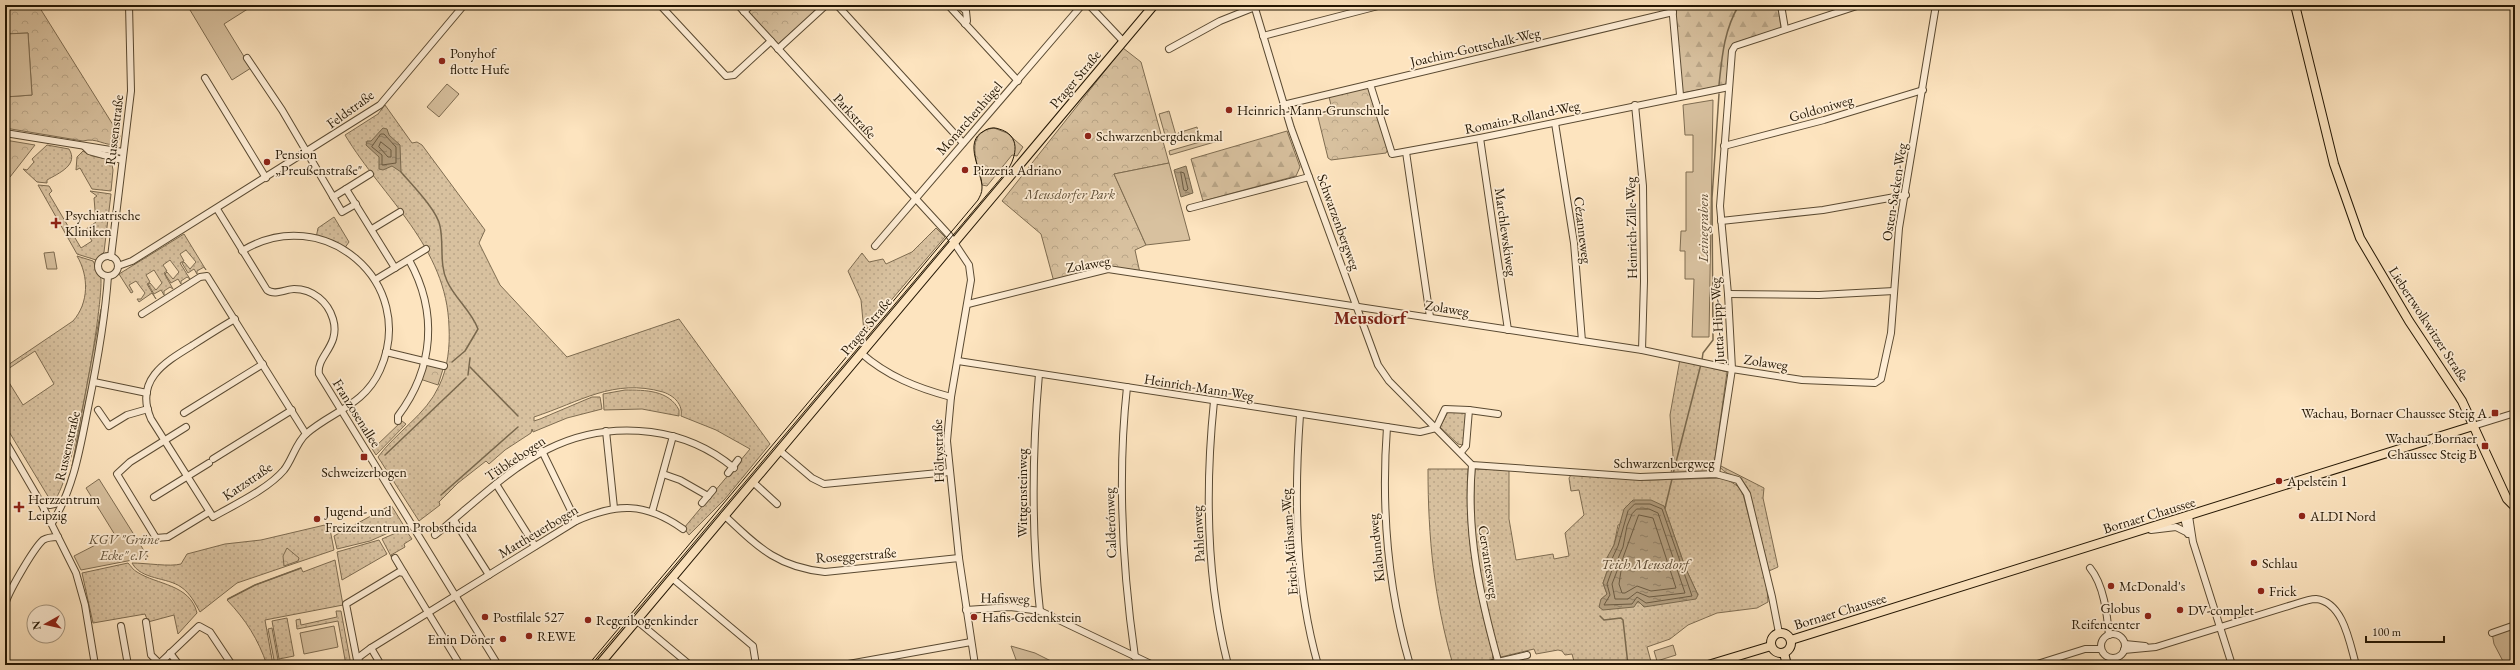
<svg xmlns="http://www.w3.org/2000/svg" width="2520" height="670" viewBox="0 0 2520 670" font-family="'EB Garamond',serif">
<defs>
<pattern id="grass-dots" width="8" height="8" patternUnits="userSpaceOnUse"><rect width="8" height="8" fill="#d8c19f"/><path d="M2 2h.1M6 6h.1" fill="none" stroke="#b9a587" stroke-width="1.8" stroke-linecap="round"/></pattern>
<pattern id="forest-firs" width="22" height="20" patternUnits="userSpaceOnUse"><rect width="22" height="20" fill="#d8c19f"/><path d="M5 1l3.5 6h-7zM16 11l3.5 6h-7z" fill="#b9a587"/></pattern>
<pattern id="park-crowns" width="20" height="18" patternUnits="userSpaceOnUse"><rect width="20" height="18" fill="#d8c19f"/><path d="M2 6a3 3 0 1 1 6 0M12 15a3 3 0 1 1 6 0" fill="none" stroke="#b9a587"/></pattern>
<pattern id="water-ripples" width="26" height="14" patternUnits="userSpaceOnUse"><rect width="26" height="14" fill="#b39e7f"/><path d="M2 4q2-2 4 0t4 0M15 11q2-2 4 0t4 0" fill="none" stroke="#918066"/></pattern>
</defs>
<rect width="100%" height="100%" fill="#fde4bf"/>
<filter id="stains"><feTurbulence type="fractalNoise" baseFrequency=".005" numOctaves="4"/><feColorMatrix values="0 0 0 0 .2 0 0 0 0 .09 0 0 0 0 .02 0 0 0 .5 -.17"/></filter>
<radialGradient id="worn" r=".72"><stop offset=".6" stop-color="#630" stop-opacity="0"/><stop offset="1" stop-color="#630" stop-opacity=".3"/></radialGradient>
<g fill="url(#grass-dots)" stroke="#7e6c51" fill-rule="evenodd">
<path d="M385,105L412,143L417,142L422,145L485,230L479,243L500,285L567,357L679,319L770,444L725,499L689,535L684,528L750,449L716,430L681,416C683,405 675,396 663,392C613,378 580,402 534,417V421L540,419L592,397H600L602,409L567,418L533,432L532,429L531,433L505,450L489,464L486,461L458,483L439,502L440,505L419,521L378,457C396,432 426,415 439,386C448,368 450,346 449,327C447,247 383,198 345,135L378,114Z"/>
<path d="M47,145L69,149C79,165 59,173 47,180V183L37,182L23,169L27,170L34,162L32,159Z"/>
<path d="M83,151L92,156L111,160L113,170L111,191L92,189L80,168L76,170L77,157Z"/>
<path d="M38,185L49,186L52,191L49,194L81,248L92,241L88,234L84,236L82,232L96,222L94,198L97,196L90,191L111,194L104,252L96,260L77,254Z"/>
<path d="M334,217L349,242L344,249L316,238L318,228Z"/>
<path d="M936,228L945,237L864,332L861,300L848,271L862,253L869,262L883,259L886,264L912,252Z"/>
<path d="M184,234L206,270L204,267L197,271V274L194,269L188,273L182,263L184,262L190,269L196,262L186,250L180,254L184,261L180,263L190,279L187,277L181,281V284L178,279L171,283L165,274L167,272L173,279L179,272L170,260L163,265L167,271L164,273L173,289L170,287L164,291V295L161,290L154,294L148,284L150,283L156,290L162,283L154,270L146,275L150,282L147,284L156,299L152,293L139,302L137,299H141L145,293L136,281L129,285L133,292L131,293L119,274Z"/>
<path d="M77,256L93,261C95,265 101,276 101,280C102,314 73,480 54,501L49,498L5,425V376L23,405L54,384L35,351L5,371V367L73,321C89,303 89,276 77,256Z"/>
<path d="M101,309H103L99,342L72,466Z"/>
<path d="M1680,359L1727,372L1714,465L1708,472L1671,474L1673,456L1670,415Z"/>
<path d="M625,390C645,390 669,390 679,410V416L642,409L604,410L603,394Z"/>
<path d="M1449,410L1467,413L1463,445L1458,444L1440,427Z"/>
<path d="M402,421L406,424L376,455L371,447H375Z"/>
<path d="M1719,465L1764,488L1763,498L1778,567L1769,571L1747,487C1739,476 1722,474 1719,465Z"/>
<path d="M1428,469H1468C1464,533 1476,593 1493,654L1492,660L1475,665H1453C1434,598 1428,538 1428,469Z"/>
<path d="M1475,469L1509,470V519L1516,560L1553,554L1554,559L1569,556L1565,533L1584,515L1579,490L1571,491L1569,478L1571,475L1648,480L1725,478L1739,487L1743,494L1767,588L1768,602L1757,608L1717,613L1688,625L1670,639L1647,647L1652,665H1575L1572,654L1565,655L1562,651L1558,650L1536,654L1534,649L1501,657C1496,649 1494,637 1492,628C1478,576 1471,523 1475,469ZM1664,506L1685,567L1698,595L1641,603L1602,599L1607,594L1603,583L1608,569L1606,561L1614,545L1618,525Z"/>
<path d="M391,505L404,526L370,541L337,549L334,536Z"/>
<path d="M329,524L334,550L237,583L200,612C195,603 190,593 181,587C167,577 141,580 132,563C146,563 170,567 181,564L187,554L225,544L261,540Z"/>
<path d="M405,529L412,539L404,544L405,547L391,555L398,570L382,539Z"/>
<path d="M379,540L387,554L342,580L337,552Z"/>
<path d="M335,560L343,605L265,620L273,665H267C258,639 246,620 227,600L228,599L255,585L301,568L303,572Z"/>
<path d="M128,563C131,566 133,570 137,572C157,585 190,584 197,613L178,634L174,615L148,622L145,614L93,623L82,573Z"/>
<path d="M336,611H341L351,665H346L338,621L297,629L296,620L300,619L301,625L337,617Z"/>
<path d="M287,618L294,656L279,659L272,621Z"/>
</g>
<g fill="url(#forest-firs)" stroke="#7e6c51">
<path d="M1673,5H1778L1781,28L1734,43L1730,48L1726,85L1682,93Z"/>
<path d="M1287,131L1300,167L1296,176L1203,201L1191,159Z"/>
</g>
<g fill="url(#park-crowns)" stroke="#7e6c51">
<path d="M5,5H38L120,136L117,144C105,147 97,137 83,141L5,128V97L32,95L28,33L5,34Z"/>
<path d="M754,5H822L778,44L747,11Z"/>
<path d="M1123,48L1141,62L1169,163L1114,174L1146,245L1135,250L1140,273L1108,269L1054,282L1041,234L1002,201Z"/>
<path d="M1367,87L1370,90L1388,149L1386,153L1331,160L1328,158L1317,113L1332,109L1329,97Z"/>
<path d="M1169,111L1177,139L1167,142L1159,114Z"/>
<path d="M994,128L1007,133L1023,147L1017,156L1012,155L987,186L982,185C978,165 963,132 994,128Z"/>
<path d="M5,140L35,145L10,177L5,173Z"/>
<path d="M426,361L444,366L438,385L420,379Z"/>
<path d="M287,548L299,558L298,561L284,566L283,556Z"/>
</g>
<g fill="#d8c19f" stroke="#7e6c51">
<path d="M187,5H254L224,24L251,68L232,80Z"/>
<path d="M28,33L32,95L5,97V34Z"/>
<path d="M447,84L459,94L439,117L427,107Z"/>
<path d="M1713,100L1709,337H1692L1694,279H1685V251H1680L1681,231H1686V172H1693V135H1685L1683,105Z"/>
<path d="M1197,127L1199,136L1181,141L1178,133Z"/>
<path d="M1217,137L1218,141L1170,155L1169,151Z"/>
<path d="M1169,163L1190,240L1146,245L1114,174Z"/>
<path d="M54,252L57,269H47L44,253Z"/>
<path d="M99,479L148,557L81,570L74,556L115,535L86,488Z"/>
<path d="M2515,625V665H2505L2494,644L2492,633Z"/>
<path d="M334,626L338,647L304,654L300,633Z"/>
<path d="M272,628L279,665H275L268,629Z"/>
<path d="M1673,645L1676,655L1657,661L1654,651Z"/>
<path d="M1011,646L1035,653L1059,665H1018Z"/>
</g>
<g fill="url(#water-ripples)" stroke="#79684d">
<path d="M383,128L387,129L389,135L400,145L401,172L392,166L383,170L379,169V157L366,145L367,141H371Z"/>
<path d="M1186,166L1193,193L1181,197L1174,170Z"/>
<path d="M1633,500H1651L1664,506L1685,567L1698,595L1696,599L1644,607L1638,601L1634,607L1603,610L1599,607L1601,599L1607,594L1603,583L1608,569L1604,563L1614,545L1624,509Z"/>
</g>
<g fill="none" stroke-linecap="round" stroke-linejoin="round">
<g stroke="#6b5a41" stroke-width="1">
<path d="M381,134H384L396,147V163L382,165V155L372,147Z"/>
<path d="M381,142L391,150V157H388L379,147Z"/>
<path d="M1181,172L1184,173L1188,189L1186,191L1184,190Z"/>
<path d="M1635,504H1650L1662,509L1692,596L1646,603L1637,597L1632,604L1604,605L1610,595L1607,584L1612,570L1610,563L1618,546L1628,511Z"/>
<path d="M1637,509H1649L1658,513L1685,593L1649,597L1637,592L1628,599H1615L1612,584L1617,571L1616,563L1623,547L1627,526L1632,514Z"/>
<path d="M1639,515L1653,518L1676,588L1651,591L1637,586L1625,593H1622L1619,584L1623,558Z"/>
</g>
<g stroke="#79684d" stroke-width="1.5">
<path d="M1719,85C1722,56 1724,30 1739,5"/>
<path d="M401,172C412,185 437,210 440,226C444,244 439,264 447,281C455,299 471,310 478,329L465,351L452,362"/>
<path d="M1702,360L1703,353L1713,340L1712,198L1719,94"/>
<path d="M470,367L518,416"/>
<path d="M468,375L470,358"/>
<path d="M385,455L466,378"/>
<path d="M1673,474L1701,364"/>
<path d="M441,495L518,427"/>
<path d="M1665,508L1672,479"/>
<path d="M228,599L255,585L301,568"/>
<path d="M1600,616L1604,620L1621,618L1623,620L1628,665"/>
</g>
<g stroke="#5a4a32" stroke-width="8">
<g id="minor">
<path d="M660,5L726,76L734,75L771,41"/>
<path d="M738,5L949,235L969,265L971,280L951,397L947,441L959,558L975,665"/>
<path d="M837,5L963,143"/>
<path d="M948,5L1018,81"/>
<path d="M959,5L966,11L967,21L965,24"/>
<path d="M1089,5L1123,41"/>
<path d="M1254,5L1291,128L1378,365L1389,381L1472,465L1640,477L1716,474L1738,480L1747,494L1772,597L1779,633"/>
<path d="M1672,5L1680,95"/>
<path d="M1781,5L1785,29"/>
<path d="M744,12L751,5"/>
<path d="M1263,36L1382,5"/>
<path d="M778,49L826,5"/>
<path d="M1169,49L1220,21L1255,7"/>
<path d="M247,58L282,110L342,212L356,204"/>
<path d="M205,78L266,178"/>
<path d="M1370,84L1392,154L1480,138L1729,87"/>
<path d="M1283,105L1673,12"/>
<path d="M1635,105L1643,186L1644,281L1642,350"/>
<path d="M1555,123L1574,243L1582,341"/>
<path d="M5,133L123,152"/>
<path d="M1480,138L1508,330"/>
<path d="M1724,146L1824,120L1923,90"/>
<path d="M85,147L89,151L122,160"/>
<path d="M1406,152L1430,317"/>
<path d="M346,189L370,174"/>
<path d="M333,197L346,189L395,268"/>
<path d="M1190,208L1309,177"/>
<path d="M217,209L267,290C275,296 286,289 294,289C313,289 328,302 333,319C341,346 316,356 319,374L498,665"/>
<path d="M1721,221L1823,210L1906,195"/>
<path d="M372,229L400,212"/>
<path d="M875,246L1082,5"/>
<circle cx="108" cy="266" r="10"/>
<path d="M111,257L131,91L129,5"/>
<path d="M118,266L132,261L380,105L464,5"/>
<path d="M375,280L426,249"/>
<path d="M1728,294L1819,295L1894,291"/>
<path d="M968,304L1108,269L1642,350L1732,369L1802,380L1875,383L1881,379L1891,333L1899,228L1936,5"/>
<path d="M142,314L200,277L207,276L306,434"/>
<path d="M235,319C221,327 207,336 193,345C165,362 134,380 151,419L213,517C234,505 268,489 284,470C292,460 296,443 306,434C332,411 364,406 380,370C419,282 323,201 242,251"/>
<path d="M386,352L444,366"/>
<path d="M861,353C887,376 917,388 951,397"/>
<path d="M958,361L1387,427L1420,432L1436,428"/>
<path d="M1039,374C1032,454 1031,531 1040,611"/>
<path d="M94,382L147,393"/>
<path d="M1127,387C1117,478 1122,566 1135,657"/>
<path d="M1214,401C1205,489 1206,579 1228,665"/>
<path d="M98,410L109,426L127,415L148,409"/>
<path d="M1469,410L1498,414"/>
<path d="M184,413L263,364"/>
<path d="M1300,415C1294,499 1295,584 1318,665"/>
<path d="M398,421V416C434,368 438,312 409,260"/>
<path d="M2473,426L2515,413"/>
<path d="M186,427L130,462L117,474L156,538L168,537L209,512"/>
<path d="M1387,427C1381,509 1387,586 1410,665"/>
<path d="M1436,428L1445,409L1469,410L1466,446L1461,452"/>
<path d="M606,431L614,508"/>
<path d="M5,441L41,503L76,573L85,605L95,665"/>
<path d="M779,450L812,478L824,484L949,472"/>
<path d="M542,451L576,521"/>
<path d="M213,459L292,410"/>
<path d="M1472,465C1466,533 1480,596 1498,661"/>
<path d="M728,473L738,460"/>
<path d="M663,474L680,480L708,496"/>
<path d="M1716,474L1732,369L1728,294L1720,206L1732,51L1735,46L1860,5"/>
<path d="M753,482L777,504"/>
<path d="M496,484L535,546"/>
<path d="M154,497L209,463"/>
<path d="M41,503L50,505L63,502"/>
<path d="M702,503L713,490"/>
<path d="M652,512L673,436"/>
<path d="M724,515C758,547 777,567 825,572L959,558"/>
<path d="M2189,516L2193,542L2232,665"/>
<path d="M2184,518L2188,534"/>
<path d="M454,520L489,575"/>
<path d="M52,523C74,488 80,448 88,408C97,364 105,321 108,276"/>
<path d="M2151,530L2176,527L2188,533"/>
<path d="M435,535C504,479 553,420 651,432C682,436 710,448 734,468"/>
<path d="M395,558L404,573"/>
<path d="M2090,568C2104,585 2107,614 2109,635"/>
<path d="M672,578L753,646L756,665"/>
<path d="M5,606C6,595 34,548 43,540C48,537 53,537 58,537"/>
<path d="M966,610L1010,607L1040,611L1153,665"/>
<path d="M636,620L690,665"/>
<path d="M146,622L151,655L159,663"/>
<path d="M121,626L128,665"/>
<path d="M2492,633L2515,625"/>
<circle cx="2113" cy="646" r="12"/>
<path d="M2125,644L2145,646"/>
<path d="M371,648L381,665"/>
<path d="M2124,650L2156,647L2295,604C2301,602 2310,599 2316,599C2344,602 2350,645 2356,665"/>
<path d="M170,653L179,665"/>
<path d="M357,660L346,604L399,572L404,573L460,665"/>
<path d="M158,665L199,626L210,632L232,665"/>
<path d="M358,665L359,657L371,648L576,521C617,503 645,502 683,529"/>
<path d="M843,665L971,642"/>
<path d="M1485,665L1527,655"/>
<path d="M2034,665L2085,649H2101"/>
</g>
</g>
<g stroke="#231603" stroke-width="10">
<g id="major">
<path d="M2295,5L2334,164L2360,238L2409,321L2462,401L2507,499L2515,507"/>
<circle cx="1781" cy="643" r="10"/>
<path d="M1791,640L2473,426"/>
<path d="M1784,653L1787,665"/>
<path d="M599,665L1154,5"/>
<path d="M1708,665L1771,646"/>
</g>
</g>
<use href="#minor" stroke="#feedd5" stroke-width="6"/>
<use href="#major" stroke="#fde4bf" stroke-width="8"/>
<path stroke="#231603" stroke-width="1" d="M588,665L978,200C980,196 982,193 982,188C983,171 962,142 984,131C988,128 994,127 999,129C1021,135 1017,156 1007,171L591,665"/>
</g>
<g fill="#8f2418" stroke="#feedd5" stroke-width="1.5">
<circle cx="442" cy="61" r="4"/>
<circle cx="1229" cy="110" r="4"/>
<circle cx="1088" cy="136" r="4"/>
<circle cx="267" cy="162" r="4"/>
<circle cx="965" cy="170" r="4"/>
<path d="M54 217h4v4h4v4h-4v4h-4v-4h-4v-4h4z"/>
<rect x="2491" y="409" width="8" height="8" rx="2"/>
<rect x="2481" y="442" width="8" height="8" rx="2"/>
<rect x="360" y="453" width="8" height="8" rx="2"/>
<circle cx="2279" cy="481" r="4"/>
<path d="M17 501h4v4h4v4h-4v4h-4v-4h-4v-4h4z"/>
<circle cx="2302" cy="516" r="4"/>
<circle cx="317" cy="519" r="4"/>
<circle cx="2254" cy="563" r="4"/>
<circle cx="2111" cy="586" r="4"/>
<circle cx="2261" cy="591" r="4"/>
<circle cx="2180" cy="610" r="4"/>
<circle cx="2148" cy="616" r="4"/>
<circle cx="485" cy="617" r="4"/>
<circle cx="974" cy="617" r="4"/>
<circle cx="588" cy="620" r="4"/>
<circle cx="529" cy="636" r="4"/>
<circle cx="503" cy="639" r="4"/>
</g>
<g text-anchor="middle" stroke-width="3.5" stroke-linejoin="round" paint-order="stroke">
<g font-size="14" fill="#231603" stroke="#feedd5">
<text transform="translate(1475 47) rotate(-13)" y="5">Joachim-Gottschalk-Weg</text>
<text transform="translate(1075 79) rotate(-50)" y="5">Prager Straße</text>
<text transform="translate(1821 108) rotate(-16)" y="5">Goldoniweg</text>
<text transform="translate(350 109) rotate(-36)" y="5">Feldstraße</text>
<text transform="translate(855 116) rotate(47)" y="5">Parkstraße</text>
<text transform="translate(1522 117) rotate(-12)" y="5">Romain-Rolland-Weg</text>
<text transform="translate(969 118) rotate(-49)" y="5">Monarchenhügel</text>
<text transform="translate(114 130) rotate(-83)" y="5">Russenstraße</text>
<text transform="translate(1894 192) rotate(-81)" y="5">Osten-Sacken-Weg</text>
<text transform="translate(1339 222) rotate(70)" y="5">Schwarzenbergweg</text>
<text transform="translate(1631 228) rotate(-91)" y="5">Heinrich-Zille-Weg</text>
<text transform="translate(1583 230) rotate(83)" y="5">Cézanneweg</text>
<text transform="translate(1506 232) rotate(82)" y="5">Marchlewskiweg</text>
<text transform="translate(1088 264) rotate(-10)" y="5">Zolaweg</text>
<text transform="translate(1447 308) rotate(9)" y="5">Zolaweg</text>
<text transform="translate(1717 320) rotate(-93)" y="5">Jutta-Hipp-Weg</text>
<text transform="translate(2429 324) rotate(57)" y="5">Liebertwolkwitzer Straße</text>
<text transform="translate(866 326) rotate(-50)" y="5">Prager Straße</text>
<text transform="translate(1766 362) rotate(8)" y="5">Zolaweg</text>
<text transform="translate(1199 387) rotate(9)" y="5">Heinrich-Mann-Weg</text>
<text transform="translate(357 413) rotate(58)" y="5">Franzosenallee</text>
<text transform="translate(67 446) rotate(-77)" y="5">Russenstraße</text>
<text transform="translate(938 451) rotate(-92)" y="5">Höltystraße</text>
<text transform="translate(515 458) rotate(-34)" y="5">Tübkebogen</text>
<text x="1664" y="468">Schwarzenbergweg</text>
<text transform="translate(247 481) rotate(-34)" y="5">Katzstraße</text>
<text transform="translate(1022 493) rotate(-90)" y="5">Wittgensteinweg</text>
<text transform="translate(2149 515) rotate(-17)" y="5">Bornaer Chaussee</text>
<text transform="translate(1110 523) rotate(-92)" y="5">Calderónweg</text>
<text transform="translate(538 531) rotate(-31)" y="5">Mattheuerbogen</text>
<text transform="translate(1198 534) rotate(-93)" y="5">Pahlenweg</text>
<text transform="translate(1289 542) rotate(-94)" y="5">Erich-Mühsam-Weg</text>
<text transform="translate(1376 548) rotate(-96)" y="5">Klabundweg</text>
<text transform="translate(856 555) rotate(-4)" y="5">Roseggerstraße</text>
<text transform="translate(1489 562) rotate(81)" y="5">Cervantesweg</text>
<text transform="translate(1005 598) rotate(1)" y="5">Hafisweg</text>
<text transform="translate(1840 611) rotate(-17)" y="5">Bornaer Chaussee</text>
</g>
<g font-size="14" fill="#231603" stroke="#feedd5" text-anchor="start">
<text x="450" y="58">Ponyhof<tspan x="450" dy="16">flotte Hufe</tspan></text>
<text x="1237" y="115">Heinrich-Mann-Grunschule</text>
<text x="1096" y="141">Schwarzenbergdenkmal</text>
<text x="275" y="159">Pension<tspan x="275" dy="16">„Preußenstraße"</tspan></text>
<text x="973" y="175">Pizzeria Adriano</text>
<text x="65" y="220">Psychiatrische<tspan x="65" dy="16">Kliniken</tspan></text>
<text x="2487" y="418" text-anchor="end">Wachau, Bornaer Chaussee Steig A</text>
<text x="2477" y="443" text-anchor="end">Wachau, Bornaer<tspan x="2477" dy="16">Chaussee Steig B</tspan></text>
<text x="364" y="477" text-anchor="middle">Schweizerbogen</text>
<text x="2287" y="486">Apelstein 1</text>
<text x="28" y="504">Herzzentrum<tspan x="28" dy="16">Leipzig</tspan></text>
<text x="325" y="516">Jugend- und<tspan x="325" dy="16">Freizeitzentrum Probstheida</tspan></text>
<text x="2310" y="521">ALDI Nord</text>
<text x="2262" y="568">Schlau</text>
<text x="2119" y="591">McDonald's</text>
<text x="2269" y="596">Frick</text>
<text x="2140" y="613" text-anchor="end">Globus<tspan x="2140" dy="16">Reifencenter</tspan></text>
<text x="2188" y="615">DV-complet</text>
<text x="493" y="622">Postfilale 527</text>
<text x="982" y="622">Hafis-Gedenkstein</text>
<text x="596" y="625">Regenbogenkinder</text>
<text x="537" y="641">REWE</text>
<text x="495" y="644" text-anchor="end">Emin Döner</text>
</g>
<g font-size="14" font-style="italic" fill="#62523a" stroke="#feedd5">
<text x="1070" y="199">Meusdorfer Park</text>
<text x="124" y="544">KGV "Grüne<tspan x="124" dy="16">Ecke" e.V.</tspan></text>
</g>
<g font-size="15" font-style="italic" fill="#5d4c35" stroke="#feedd5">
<text transform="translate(1703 228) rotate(-90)" y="5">Leinegraben</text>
<text x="1645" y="569">Teich Meusdorf</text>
</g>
<g font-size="18" font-weight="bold" fill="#7a1f14" stroke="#feedd5">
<text x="1370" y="324">Meusdorf</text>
</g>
</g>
<rect width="2520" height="670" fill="none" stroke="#fde4bf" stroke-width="20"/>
<rect x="6" y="6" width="2508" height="658" fill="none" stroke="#231603" stroke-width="2"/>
<rect x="10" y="10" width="2500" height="650" fill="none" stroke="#231603"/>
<g transform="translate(46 624) rotate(262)"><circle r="19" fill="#feedd5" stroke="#a69781"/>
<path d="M0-3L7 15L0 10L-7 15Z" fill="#8f2418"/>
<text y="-6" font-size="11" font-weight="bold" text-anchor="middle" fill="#231603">N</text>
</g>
<path d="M2366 636v6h78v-6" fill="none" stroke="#231603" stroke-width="2"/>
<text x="2372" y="636" font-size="12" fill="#231603" stroke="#feedd5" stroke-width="3" paint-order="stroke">100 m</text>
<rect width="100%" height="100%" filter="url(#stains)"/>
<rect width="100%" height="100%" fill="url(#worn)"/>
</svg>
